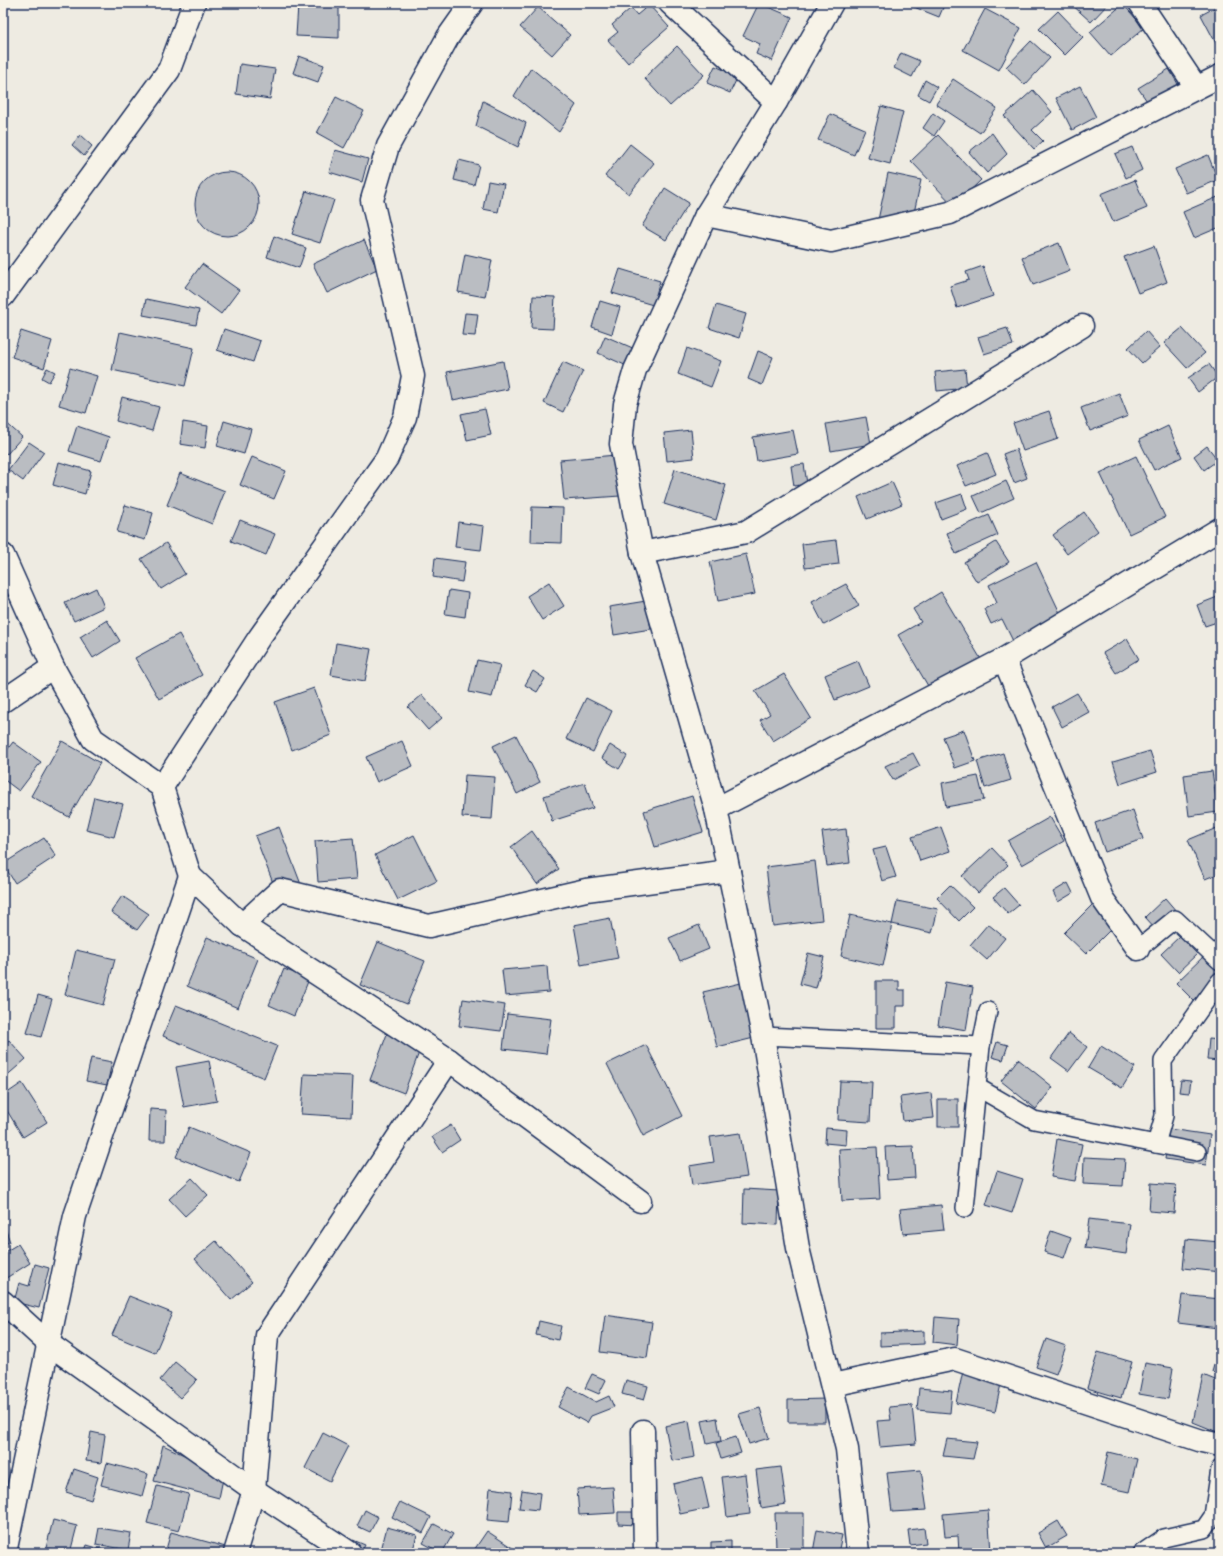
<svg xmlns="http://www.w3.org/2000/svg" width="1223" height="1556" viewBox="0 0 1223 1556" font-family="'Comic Neue',sans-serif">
<rect width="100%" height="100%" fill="#eeebe2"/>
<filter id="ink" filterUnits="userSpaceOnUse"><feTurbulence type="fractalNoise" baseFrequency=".025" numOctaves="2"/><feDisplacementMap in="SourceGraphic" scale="8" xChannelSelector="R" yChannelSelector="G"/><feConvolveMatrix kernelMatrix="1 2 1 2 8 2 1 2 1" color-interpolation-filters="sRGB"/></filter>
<g filter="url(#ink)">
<g fill="#babdc2" stroke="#1b2f5e">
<path d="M759,3L792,17L772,61L756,54L760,44L743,36Z"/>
<path d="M904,3H945L939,17Z"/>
<path d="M1070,3H1109L1091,22Z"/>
<path d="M1123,4L1144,28L1111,56L1090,32Z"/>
<path d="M298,5L339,7V38L296,36Z"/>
<path d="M649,5L669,27L628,63L608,40L618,32L612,25L631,8L637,15Z"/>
<path d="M1220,5V51L1201,15Z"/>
<path d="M538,7L570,35L552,55L520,27Z"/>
<path d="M985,9L1021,28L999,70L963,50Z"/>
<path d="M1058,11L1083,37L1065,55L1039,29Z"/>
<path d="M1031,41L1050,58L1025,85L1006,67Z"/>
<path d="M677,46L704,75L670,106L644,78Z"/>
<path d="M901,53L920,61L912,77L894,68Z"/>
<path d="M299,56L324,65L318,82L293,73Z"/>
<path d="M240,64L275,69L270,99L236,94Z"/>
<path d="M715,66L738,76L730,93L707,83Z"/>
<path d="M531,68L576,105L559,132L514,96Z"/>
<path d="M1169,69L1181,89L1151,107L1138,88Z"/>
<path d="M953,79L997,108L980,133L936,104Z"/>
<path d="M925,80L937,87L929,101L918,95Z"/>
<path d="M1080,86L1096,117L1072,130L1056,98Z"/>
<path d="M1033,90L1052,112L1032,130L1043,141L1034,149L1004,116Z"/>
<path d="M336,97L364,111L344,148L317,133Z"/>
<path d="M483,101L526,123L518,147L476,126Z"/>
<path d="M881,106L903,112L890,164L868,158Z"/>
<path d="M933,113L944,121L934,136L923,128Z"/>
<path d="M830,114L865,129L854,155L818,140Z"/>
<path d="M992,133L1007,154L987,173L969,152Z"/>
<path d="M80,135L92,146L84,156L72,145Z"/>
<path d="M938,135L981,180L954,206L911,161Z"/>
<path d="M630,144L654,163L629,194L605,176Z"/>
<path d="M1132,147L1142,170L1126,178L1115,154Z"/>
<path d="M335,150L368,159L362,182L329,172Z"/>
<path d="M1208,155L1218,180L1186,193L1175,169Z"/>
<path d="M459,160L479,165L474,185L454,180Z"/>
<circle cx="227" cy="204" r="32"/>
<path d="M888,173L921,180L911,227L878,220Z"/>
<path d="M1135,180L1147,208L1113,222L1101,194Z"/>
<path d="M488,181L504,184L498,212L483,209Z"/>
<path d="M665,188L689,203L666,240L642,226Z"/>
<path d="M306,191L334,200L320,243L292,234Z"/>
<path d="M1220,196V227L1194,238L1183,212Z"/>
<path d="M274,236L306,248L299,268L267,257Z"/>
<path d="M364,240L377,269L327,293L313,264Z"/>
<path d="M1059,243L1070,271L1033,285L1022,257Z"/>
<path d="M1154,246L1167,282L1138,293L1124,257Z"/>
<path d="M465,254L492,260L485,297L458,292Z"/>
<path d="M202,264L239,290L221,314L185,287Z"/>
<path d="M983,266L993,296L957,308L950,286L969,280L966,272Z"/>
<path d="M620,269L660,281L653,305L612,293Z"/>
<path d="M533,296L555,297L553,329L531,328Z"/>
<path d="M146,299L199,310L196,325L143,315Z"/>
<path d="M600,301L620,307L612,334L592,327Z"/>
<path d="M716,305L746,314L739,338L709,328Z"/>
<path d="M465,313L478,314L475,336L462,335Z"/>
<path d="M1007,328L1013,345L984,354L978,337Z"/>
<path d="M1182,328L1205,353L1187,368L1164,343Z"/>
<path d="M224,329L260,341L253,362L217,350Z"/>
<path d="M21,331L52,341L44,368L12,357Z"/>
<path d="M1146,331L1160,347L1142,363L1128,348Z"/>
<path d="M120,332L194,348L185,386L112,370Z"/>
<path d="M605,336L635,349L627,366L598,353Z"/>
<path d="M687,348L721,361L711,387L678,374Z"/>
<path d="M758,351L773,357L762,385L748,379Z"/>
<path d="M503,361L508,389L453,400L447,372Z"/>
<path d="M563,362L583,371L563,412L544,403Z"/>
<path d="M1209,364L1218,377L1198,392L1188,378Z"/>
<path d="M47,368L55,372L49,382L42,378Z"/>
<path d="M70,368L97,376L86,413L59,405Z"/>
<path d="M965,369L967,388L937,391L935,372Z"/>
<path d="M1119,393L1128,416L1090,431L1081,408Z"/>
<path d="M122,397L159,407L152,431L116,421Z"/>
<path d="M485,409L491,435L467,440L461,414Z"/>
<path d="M1049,411L1058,439L1023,451L1013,423Z"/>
<path d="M866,417L871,444L831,451L826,424Z"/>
<path d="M3,420L22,437L7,454L3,450Z"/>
<path d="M224,421L251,429L244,454L217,446Z"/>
<path d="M183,422L208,426L205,448L180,444Z"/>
<path d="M77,426L109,437L101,461L69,451Z"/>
<path d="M1168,426L1182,457L1154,470L1139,440Z"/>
<path d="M691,430L694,458L667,461L664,433Z"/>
<path d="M793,430L798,454L757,461L753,437Z"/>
<path d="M29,442L44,452L23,481L8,470Z"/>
<path d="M1207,446L1218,460L1204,470L1194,456Z"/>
<path d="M1016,449L1027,478L1014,483L1003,454Z"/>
<path d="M987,453L996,474L966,486L957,466Z"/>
<path d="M616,455L620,496L564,500L560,460Z"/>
<path d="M1136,456L1165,517L1129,534L1100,473Z"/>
<path d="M252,457L286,471L274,499L240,485Z"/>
<path d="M59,462L91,471L85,494L53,485Z"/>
<path d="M804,464L807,484L794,486L791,466Z"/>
<path d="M675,469L726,485L716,520L664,504Z"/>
<path d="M180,473L225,491L212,524L167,505Z"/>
<path d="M1006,481L1014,498L981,513L973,496Z"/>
<path d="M892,482L902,504L867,519L858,497Z"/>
<path d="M962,494L967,509L941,519L936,503Z"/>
<path d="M125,505L153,513L145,540L117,532Z"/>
<path d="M532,507L563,508L562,543L531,542Z"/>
<path d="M1084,512L1098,531L1067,554L1053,535Z"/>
<path d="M989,515L998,535L956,554L947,533Z"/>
<path d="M240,520L275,534L266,555L231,541Z"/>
<path d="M458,522L484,526L481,550L455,547Z"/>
<path d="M836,540L839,564L805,568L802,544Z"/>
<path d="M996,542L1009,562L977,582L964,562Z"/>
<path d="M166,543L185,574L161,589L141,559Z"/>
<path d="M746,554L755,594L718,601L710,562Z"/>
<path d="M435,558L465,562L462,582L433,577Z"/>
<path d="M1036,562L1062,617L1013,641L1002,619L991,624L984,609L997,603L989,585Z"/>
<path d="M549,582L564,606L542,620L527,596Z"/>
<path d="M846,584L859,606L824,625L812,602Z"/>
<path d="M96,588L104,607L74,621L65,603Z"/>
<path d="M449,590L468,593L465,617L445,614Z"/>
<path d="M941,592L982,661L931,691L898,635L921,622L913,609Z"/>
<path d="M1220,596V621L1205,626L1197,605Z"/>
<path d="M646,601L651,629L614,635L609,607Z"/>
<path d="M107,620L120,641L93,658L80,637Z"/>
<path d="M179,634L202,675L159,699L135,658Z"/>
<path d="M1127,639L1139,659L1116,673L1103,653Z"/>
<path d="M336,643L371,649L365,681L331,675Z"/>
<path d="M477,660L500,665L492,697L469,692Z"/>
<path d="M858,661L869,686L835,700L825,675Z"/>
<path d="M533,671L545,679L537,692L525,685Z"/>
<path d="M784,674L811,718L773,741L760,720L770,714L755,691Z"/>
<path d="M314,688L331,735L292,750L275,702Z"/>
<path d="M1077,693L1089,712L1062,727L1052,707Z"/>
<path d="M422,695L442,718L428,730L408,707Z"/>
<path d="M586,698L612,711L593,752L566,739Z"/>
<path d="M964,730L975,761L955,768L943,737Z"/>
<path d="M516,735L540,782L517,794L493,746Z"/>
<path d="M62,741L100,763L69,817L31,796Z"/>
<path d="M402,741L413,766L377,782L366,757Z"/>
<path d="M13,742L41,762L19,791L3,779V755Z"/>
<path d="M610,745L627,756L619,769L602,758Z"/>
<path d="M1150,751L1157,772L1120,784L1113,762Z"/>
<path d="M913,753L920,766L893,780L885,766Z"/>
<path d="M1003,753L1011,780L985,788L977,761Z"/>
<path d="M1212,771L1218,812L1189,816L1184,775Z"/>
<path d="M465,775L495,777L492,819L462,817Z"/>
<path d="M978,776L984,800L946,807L942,783Z"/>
<path d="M585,783L593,808L552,821L544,796Z"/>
<path d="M692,796L703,832L655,847L644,811Z"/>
<path d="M94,797L123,804L114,837L86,830Z"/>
<path d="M1133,810L1143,839L1105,852L1095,823Z"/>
<path d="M1050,817L1064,841L1022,865L1008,841Z"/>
<path d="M279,827L302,887L278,896L255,836Z"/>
<path d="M941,827L950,851L920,861L912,837Z"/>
<path d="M1219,827L1220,873L1205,879L1188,840Z"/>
<path d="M846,829L850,863L827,866L822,832Z"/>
<path d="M532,831L559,869L537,884L511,847Z"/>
<path d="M414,835L437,881L398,900L375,855Z"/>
<path d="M44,838L56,856L15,883L3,864Z"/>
<path d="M353,838L357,879L318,882L315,841Z"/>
<path d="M886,847L896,877L882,881L873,850Z"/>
<path d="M992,848L1008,865L978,893L962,876Z"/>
<path d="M815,861L822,920L773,926L766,867Z"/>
<path d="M1068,883L1073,893L1058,902L1053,892Z"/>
<path d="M950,885L973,907L959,921L937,898Z"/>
<path d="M1004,888L1019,905L1008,914L993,897Z"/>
<path d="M122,896L149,914L137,930L111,912Z"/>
<path d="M1100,897L1121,919L1086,954L1064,933Z"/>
<path d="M1165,898L1177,912L1157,930L1145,917Z"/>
<path d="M897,901L938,909L932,933L892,924Z"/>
<path d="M850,915L892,924L883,966L841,956Z"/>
<path d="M610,918L618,958L581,965L574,925Z"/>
<path d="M1220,923V932L1216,929Z"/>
<path d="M988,924L1005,938L987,960L970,945Z"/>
<path d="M699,925L709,949L680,961L669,938Z"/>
<path d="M1180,936L1197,954L1178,972L1161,954Z"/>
<path d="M207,937L258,959L238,1008L187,986Z"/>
<path d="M378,942L425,961L407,1004L360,985Z"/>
<path d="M76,950L115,959L103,1005L65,995Z"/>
<path d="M808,953L824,957L816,988L800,984Z"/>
<path d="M1206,954L1220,969V993L1203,1010L1176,983Z"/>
<path d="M547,966L549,992L505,996L502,970Z"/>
<path d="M284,969L309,979L294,1016L269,1005Z"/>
<path d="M876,981H899V990H905V1006H896V1028H876Z"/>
<path d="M945,982L973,987L966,1030L938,1025Z"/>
<path d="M741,983L754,1038L717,1047L703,992Z"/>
<path d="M38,995L52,999L41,1037L27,1033Z"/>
<path d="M463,999L505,1005L501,1031L459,1026Z"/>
<path d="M176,1005L277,1046L264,1078L163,1036Z"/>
<path d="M507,1014L551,1019L546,1054L503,1049Z"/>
<path d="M1069,1033L1087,1047L1069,1071L1051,1058Z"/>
<path d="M387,1034L421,1047L404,1093L370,1080Z"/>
<path d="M1209,1039L1220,1040V1061L1207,1060Z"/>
<path d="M9,1040L26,1059L3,1079V1045Z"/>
<path d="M997,1042L1008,1045L1003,1060L992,1057Z"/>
<path d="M646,1045L682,1116L643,1136L607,1064Z"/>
<path d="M1101,1046L1135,1067L1122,1088L1088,1068Z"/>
<path d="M91,1058L112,1062L107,1085L86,1081Z"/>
<path d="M1018,1059L1053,1087L1036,1109L1001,1081Z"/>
<path d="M209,1061L217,1101L184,1107L176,1067Z"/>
<path d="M304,1074L353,1076L351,1117L301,1114Z"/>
<path d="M1181,1080L1191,1081L1189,1093L1179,1092Z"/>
<path d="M840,1081L872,1082L870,1122L838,1120Z"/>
<path d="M22,1083L47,1122L23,1137L3,1104V1096Z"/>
<path d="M931,1093L934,1118L903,1121L900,1097Z"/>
<rect x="938" y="1099" width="20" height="28"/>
<path d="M150,1109L166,1110L165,1141H149Z"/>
<path d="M451,1125L460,1140L442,1152L432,1137Z"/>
<path d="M189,1127L251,1153L239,1182L176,1157Z"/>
<path d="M826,1128L847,1130L846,1145L825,1143Z"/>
<path d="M1169,1129L1210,1135L1206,1165L1165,1159Z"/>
<path d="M740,1133L747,1177L692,1185L689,1166L714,1162L710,1137Z"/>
<path d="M1057,1139L1082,1144L1075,1181L1051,1177Z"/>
<path d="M913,1146L915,1178L887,1180L885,1147Z"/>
<path d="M877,1147L880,1199L842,1201L839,1149Z"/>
<path d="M1084,1157L1125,1159L1123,1186L1083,1184Z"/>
<path d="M997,1171L1023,1179L1012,1213L986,1205Z"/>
<path d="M192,1178L208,1195L185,1216L169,1199Z"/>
<path d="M1151,1183L1176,1185L1174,1213L1149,1211Z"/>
<path d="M744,1189L779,1191L778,1225L743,1223Z"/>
<path d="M941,1205L944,1230L903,1234L900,1209Z"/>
<path d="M1089,1219L1130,1224L1126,1254L1085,1248Z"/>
<path d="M3,1222L10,1242L3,1244Z"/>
<path d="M1051,1231L1071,1238L1064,1258L1044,1252Z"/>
<path d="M1186,1239L1220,1242V1272L1183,1268Z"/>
<path d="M216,1241L252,1282L231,1300L195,1259Z"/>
<path d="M18,1244L30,1263L3,1280V1253Z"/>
<path d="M35,1264L49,1268L39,1308L14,1302L19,1283L29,1286Z"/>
<path d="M1182,1295L1220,1299L1218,1328L1178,1323Z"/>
<path d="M129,1296L172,1313L155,1353L112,1335Z"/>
<path d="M605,1315L652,1322L647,1358L600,1352Z"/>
<path d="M935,1317L959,1319L957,1345L933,1342Z"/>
<path d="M539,1321L561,1326L558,1340L536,1335Z"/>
<path d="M924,1331V1344L880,1346V1333Z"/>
<path d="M1046,1339L1066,1346L1056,1374L1036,1367Z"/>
<path d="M1220,1344V1375L1212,1372Z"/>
<path d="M1098,1352L1132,1362L1121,1398L1087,1388Z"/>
<path d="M175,1362L197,1380L180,1398L160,1380Z"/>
<path d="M1145,1363L1173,1368L1168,1399L1139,1394Z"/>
<path d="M963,1371L1002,1379L995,1412L956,1403Z"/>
<path d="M592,1374L606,1380L599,1394L585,1388Z"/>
<path d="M1203,1375L1220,1382V1433L1193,1422Z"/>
<path d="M626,1380L648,1386L644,1400L622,1394Z"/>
<path d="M569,1387L596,1402L609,1396L614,1407L591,1416L587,1423L558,1407Z"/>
<path d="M919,1388L952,1391L950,1413L917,1410Z"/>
<path d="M825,1399V1422H788V1400Z"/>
<path d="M912,1405L916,1444L880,1447L877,1421L891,1420L889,1407Z"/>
<path d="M760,1408L769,1438L749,1444L739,1414Z"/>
<path d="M717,1418L721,1441L707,1444L702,1421Z"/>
<path d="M689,1421L695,1457L672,1461L665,1426Z"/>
<path d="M91,1432L105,1435L101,1463L86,1461Z"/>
<path d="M323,1433L348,1446L330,1481L305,1468Z"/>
<path d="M736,1437L741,1453L721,1459L716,1443Z"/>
<path d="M947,1439L977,1442L973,1459L943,1456Z"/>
<path d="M163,1445L224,1474L219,1498L154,1481Z"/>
<path d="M1108,1452L1137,1459L1129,1492L1101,1486Z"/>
<path d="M107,1463L148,1474L142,1496L101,1485Z"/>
<path d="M781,1467L786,1504L761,1508L756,1470Z"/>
<path d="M74,1469L98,1477L91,1500L66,1492Z"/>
<path d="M921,1470L927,1510L892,1512L887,1473Z"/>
<path d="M745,1474L750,1514L727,1517L722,1477Z"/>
<path d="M702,1477L709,1508L680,1514L673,1484Z"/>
<path d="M157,1486L189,1494L179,1531L147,1523Z"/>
<path d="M613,1487L615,1513L579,1515L577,1489Z"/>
<path d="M490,1488L512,1491L509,1522L487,1520Z"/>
<path d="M522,1490L540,1493L538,1510L519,1508Z"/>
<path d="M400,1502L431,1517L423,1533L392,1517Z"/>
<path d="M365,1510L378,1517L370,1532L357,1526Z"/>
<path d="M988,1510L991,1552L959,1553L958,1536L945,1537L943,1514Z"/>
<path d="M618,1512H636V1525L618,1524Z"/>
<path d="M775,1513H804V1550H776Z"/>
<path d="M53,1520L77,1526L70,1553L46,1548Z"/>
<path d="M1058,1521L1067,1536L1046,1548L1038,1533Z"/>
<path d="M434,1524L453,1534L442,1553L423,1543Z"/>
<path d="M387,1527L417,1535L412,1553H392L381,1550Z"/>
<path d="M99,1528L131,1533L128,1550L96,1544Z"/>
<path d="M924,1528L926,1543L910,1545L908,1530Z"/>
<path d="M817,1530L842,1535L838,1553L813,1552Z"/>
<path d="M487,1531L514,1549L511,1553H472Z"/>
<path d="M171,1532L233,1549L232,1553H165Z"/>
<path d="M353,1540L365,1545L361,1553H353L348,1551Z"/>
<path d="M731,1541V1553H711V1542Z"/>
<path d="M87,1545L111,1552L84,1553Z"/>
</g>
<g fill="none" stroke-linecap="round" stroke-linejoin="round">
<g stroke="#1b2f5e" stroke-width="20">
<g id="lane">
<path d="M1138,949L1175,919L1220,961"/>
<path d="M763,1036L981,1046"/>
<path d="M977,1087L1034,1120L1197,1152"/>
<path d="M1156,1144L1164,1116L1163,1061L1220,981"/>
<path d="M965,1208L981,1046L988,1011"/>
<path d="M1142,1553L1164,1538L1204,1529L1213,1516L1220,1469"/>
</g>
</g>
<g stroke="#1b2f5e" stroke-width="25">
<g id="street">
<path d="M670,3L776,102"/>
<path d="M832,3L776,102L706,215L635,370L625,404L621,444L642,553L716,809L763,1036L798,1248L847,1449L858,1553"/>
<path d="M1140,3L1196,87"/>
<path d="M706,215L831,241L950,213L1220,76"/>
<path d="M3,296L169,70L194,3"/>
<path d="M642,553L746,532L1082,326"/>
<path d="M3,555L53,667L93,739L162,787"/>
<path d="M1004,659L1102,898L1138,949"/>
<path d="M3,701L53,667"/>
<path d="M716,809L1004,659L1220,529"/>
<path d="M190,876L242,925L449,1060L640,1201"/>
<path d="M242,925L280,890L429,926L586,890L729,871"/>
<path d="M3,1302L49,1344L254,1490L350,1553"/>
<path d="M832,1385L955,1359L1202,1441L1220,1445"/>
<path d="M643,1431L645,1553"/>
<path d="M235,1553L254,1490L267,1335L449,1060"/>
</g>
</g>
<g stroke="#1b2f5e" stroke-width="25">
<path id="secondary" d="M5,1553L75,1216L190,876L162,787L259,638L387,458L405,417L413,376L372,200L388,146L448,37L472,3"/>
</g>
<use href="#lane" stroke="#f7f3e8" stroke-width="17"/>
<use href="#street" stroke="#f7f3e8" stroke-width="22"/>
<use href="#secondary" stroke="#f7f3e8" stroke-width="22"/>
</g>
</g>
<rect width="1223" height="1556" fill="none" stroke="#f7f3e8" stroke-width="16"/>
<rect x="8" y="8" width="1207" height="1540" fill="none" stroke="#1b2f5e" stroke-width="1.5" filter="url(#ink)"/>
</svg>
